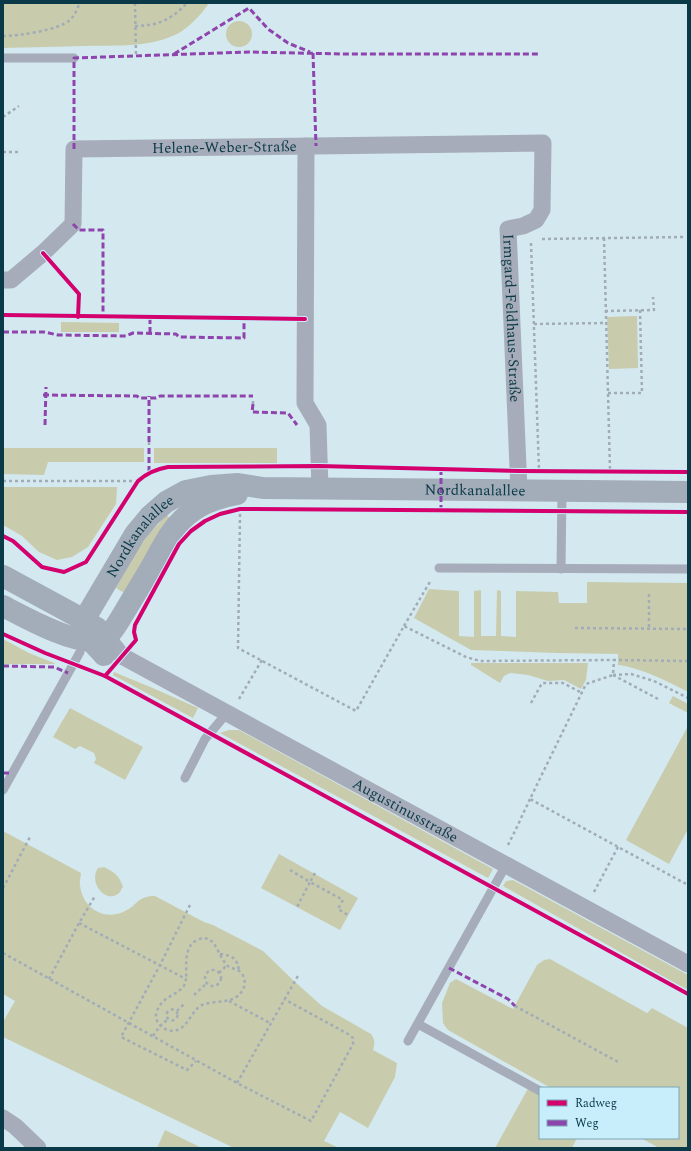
<svg xmlns="http://www.w3.org/2000/svg" width="691" height="1151" viewBox="0 0 691 1151" font-family="Spectral,serif">
<rect width="100%" height="100%" fill="#d4e8f0"/>
<g fill="#c8ccac">
<path d="M3,3H209C201,15 191,25 179,33C151,48 116,45 86,46C58,47 31,47 3,48Z"/>
<circle cx="239" cy="34" r="13"/>
<path d="M637,316L638,368L609,369L607,317Z"/>
<path d="M61,322L119,323V332H61Z"/>
<path d="M3,448H144V462H48L44,475L3,474Z"/>
<rect x="154" y="448" width="123" height="15"/>
<path d="M3,487H117L116,504L88,547L72,557L57,560L39,552L22,536L3,525Z"/>
<path d="M167,515L171,519L126,594L116,588L137,550L149,534Z"/>
<path d="M587,582L688,583V692C669,682 639,667 618,665V654L558,653L471,650L414,618L429,589L459,591V636L474,637V591L481,590V636H496L497,590L501,591V636L516,637V591L558,592L559,603H587Z"/>
<path d="M3,639L29,653L54,663L55,664H3Z"/>
<path d="M471,663H588L586,680L581,689L564,680L548,681L528,675L510,673L504,676L500,683L471,665Z"/>
<path d="M114,672L155,689L198,708L193,718L113,675Z"/>
<path d="M673,696L688,704V713L669,703Z"/>
<path d="M70,708L143,747L125,780L94,763L96,759L94,753L80,746L75,749L53,737Z"/>
<path d="M688,726V829L669,864L626,840Z"/>
<path d="M229,730H239L493,869L488,878L220,733Z"/>
<path d="M3,831L81,873C81,877 79,882 80,885C82,907 103,921 123,912C138,906 136,896 155,896L204,922L213,925L263,951L294,981L322,1006L371,1034C375,1040 375,1043 373,1050L397,1063L395,1077L368,1128L340,1112L324,1141L339,1148H234L3,1037V1022L15,1001L3,994Z"/>
<path d="M279,854L358,898L340,930L261,888Z"/>
<path d="M104,867C115,873 119,875 123,887C121,889 121,891 119,893C106,905 88,882 98,868Z"/>
<path d="M513,880L688,975V990L666,978L503,886L506,881Z"/>
<path d="M550,959L647,1013L652,1008L688,1028V1148H659L641,1138H678V1088H551L448,1030L443,1023L442,1003L450,983L456,979L513,1009L537,965L544,960Z"/>
<path d="M530,1085L540,1091V1138H577L572,1148H495Z"/>
<path d="M165,1130L202,1148H157Z"/>
</g>
<g fill="none" stroke-linecap="round" stroke-linejoin="round">
<g stroke="#a2acb7" stroke-width="2.5" stroke-dasharray="3 3" stroke-linecap="butt">
<path d="M135,3L136,56"/>
<path d="M135,26C158,26 172,19 187,3"/>
<path d="M3,36C19,36 59,30 70,20C75,15 77,9 80,3"/>
<path d="M3,117L19,106"/>
<path d="M3,152H18"/>
<path d="M604,238L610,471"/>
<path d="M542,239L684,237"/>
<path d="M531,243L539,470"/>
<path d="M605,311L654,310L653,297"/>
<path d="M534,324L606,323"/>
<path d="M608,393H642L640,310"/>
<path d="M253,404V399"/>
<path d="M149,442V448"/>
<path d="M3,481H138"/>
<path d="M240,514L238,648L356,711L404,626L466,657L480,661L614,660"/>
<path d="M649,594V629"/>
<path d="M404,626L431,580"/>
<path d="M575,628L688,629"/>
<path d="M688,661L614,660L613,675L586,684L530,799L688,885"/>
<path d="M613,675L631,674L654,681L688,698"/>
<path d="M613,675L658,699"/>
<path d="M239,699L262,660"/>
<path d="M531,703L542,683H563L582,693"/>
<path d="M508,845L515,831L530,799"/>
<path d="M290,870L310,882L297,907"/>
<path d="M315,873L310,882L343,900L338,909L348,915"/>
<path d="M3,888L30,837"/>
<path d="M594,892L618,847"/>
<path d="M190,905L160,965L121,1037L187,1070L196,1061"/>
<path d="M79,923L186,979C186,979 185,984 185,984C178,996 163,995 157,1011C155,1016 156,1021 160,1025C164,1030 173,1033 179,1029C189,1025 191,1011 202,1005C216,999 237,1006 244,987C246,982 244,974 239,971C234,968 229,968 226,964C217,954 215,932 197,940C183,947 187,966 186,979"/>
<path d="M3,953L237,1083L311,1121L353,1044V1038L348,1034L284,999"/>
<path d="M220,954C232,955 238,959 239,971"/>
<circle cx="213" cy="978" r="8"/>
<path d="M219,973L227,965"/>
<path d="M49,979L79,923L95,896"/>
<path d="M194,995L207,983"/>
<path d="M229,1001L270,1023"/>
<path d="M515,1006L620,1063"/>
<circle cx="172" cy="1015" r="5.5"/>
<path d="M177,1011L184,1004"/>
<path d="M153,1036L160,1026L168,1019"/>
<path d="M237,1083L299,974"/>
</g>
<g stroke="#a6acb9" stroke-width="9">
<path d="M3,58H74"/>
<path d="M439,568L688,569"/>
<path d="M561,569L562,491"/>
<path d="M185,778L205,739L227,713"/>
<path d="M3,790L80,652"/>
<path d="M418,1024L540,1091"/>
<path d="M408,1041L506,865"/>
</g>
<g stroke="#a6acb9" stroke-width="17">
<path d="M306,146L305,403L318,425L320,489"/>
<path id="s1" d="M3,280H11L43,253L73,224L74,149L543,143L542,210L536,220L523,226L508,229L519,491"/>
<path id="s2" d="M107,637L122,656L688,964"/>
<path d="M3,1118L15,1126L38,1148"/>
</g>
<g stroke="#a3acb9" stroke-width="22">
<path d="M3,576L84,620L97,628"/>
<path d="M3,606C24,617 78,647 100,640C109,637 114,629 119,621C130,603 141,584 152,566C163,545 174,523 194,510C207,501 221,497 237,494"/>
<path id="s3" d="M104,655C94,644 84,636 84,620L135,534L150,516L166,502L186,491L211,486L238,484L263,488L688,492"/>
</g>
<g stroke="#8e44ad" stroke-width="3" stroke-dasharray="6 3" stroke-linecap="butt">
<path d="M313,53L316,146"/>
<path d="M174,54L249,8L268,29L288,43L310,52"/>
<path d="M74,149V58L249,52L343,54H539"/>
<path d="M73,224L79,230H103V317"/>
<path d="M150,318V336"/>
<path d="M3,332H44L58,335L126,336L133,333L176,334L179,337L244,338V319"/>
<path d="M43,395L137,396L139,398H156L160,396H253"/>
<path d="M253,404L252,412L288,413L297,425"/>
<path d="M45,425L46,387"/>
<path d="M149,442V396"/>
<path d="M149,448V472"/>
<path d="M441,511V470"/>
<path d="M3,666L54,667L68,673"/>
<path d="M3,773H12"/>
<path d="M449,968L508,999L515,1006"/>
</g>
<g stroke="#c8eefc" stroke-width="6">
<g id="cycleway">
<path d="M43,253L79,294L78,317"/>
<path d="M3,315L305,319"/>
<path d="M3,536L13,541L42,567L64,572L86,562L138,481C147,473 156,469 168,467L319,466L519,471L688,472"/>
<path d="M3,634L45,653L105,676L688,994"/>
<path d="M105,676L136,640L134,632L135,625L179,544L191,531L205,521L220,514L240,509L688,512"/>
</g>
</g>
<use href="#cycleway" stroke="#d6006c" stroke-width="4"/>
</g>
<g text-anchor="middle" stroke-width="3" stroke-linejoin="round" paint-order="stroke">
<g font-size="15" fill="#0a3a47" stroke="#c8eefc">
<text dy="5" stroke="none"><textPath href="#s1" startOffset="317">Helene-Weber-Straße</textPath></text>
<text dy="5" stroke="none"><textPath href="#s1" startOffset="833">Irmgard-Feldhaus-Straße</textPath></text>
<text dy="5" stroke="none"><textPath href="#s3" startOffset="499">Nordkanalallee</textPath></text>
<text dy="5" stroke="none"><textPath href="#s3" startOffset="143">Nordkanalallee</textPath></text>
<text dy="5" stroke="none"><textPath href="#s2" startOffset="347">Augustinusstraße</textPath></text>
</g>
</g>
<rect width="691" height="1151" fill="none" stroke="#0a3a47" stroke-width="8"/>
<rect x="539" y="1087" width="140" height="52" fill="#c8eefc" stroke="#7ca6b4"/>
<rect x="547" y="1100" width="20" height="6" fill="#d6006c" stroke="#7ca6b4"/>
<text x="575" y="1107" font-size="12" fill="#0a3a47">Radweg</text>
<rect x="547" y="1120" width="20" height="6" fill="#8e44ad" stroke="#7ca6b4"/>
<text x="575" y="1127" font-size="12" fill="#0a3a47">Weg</text>
</svg>
